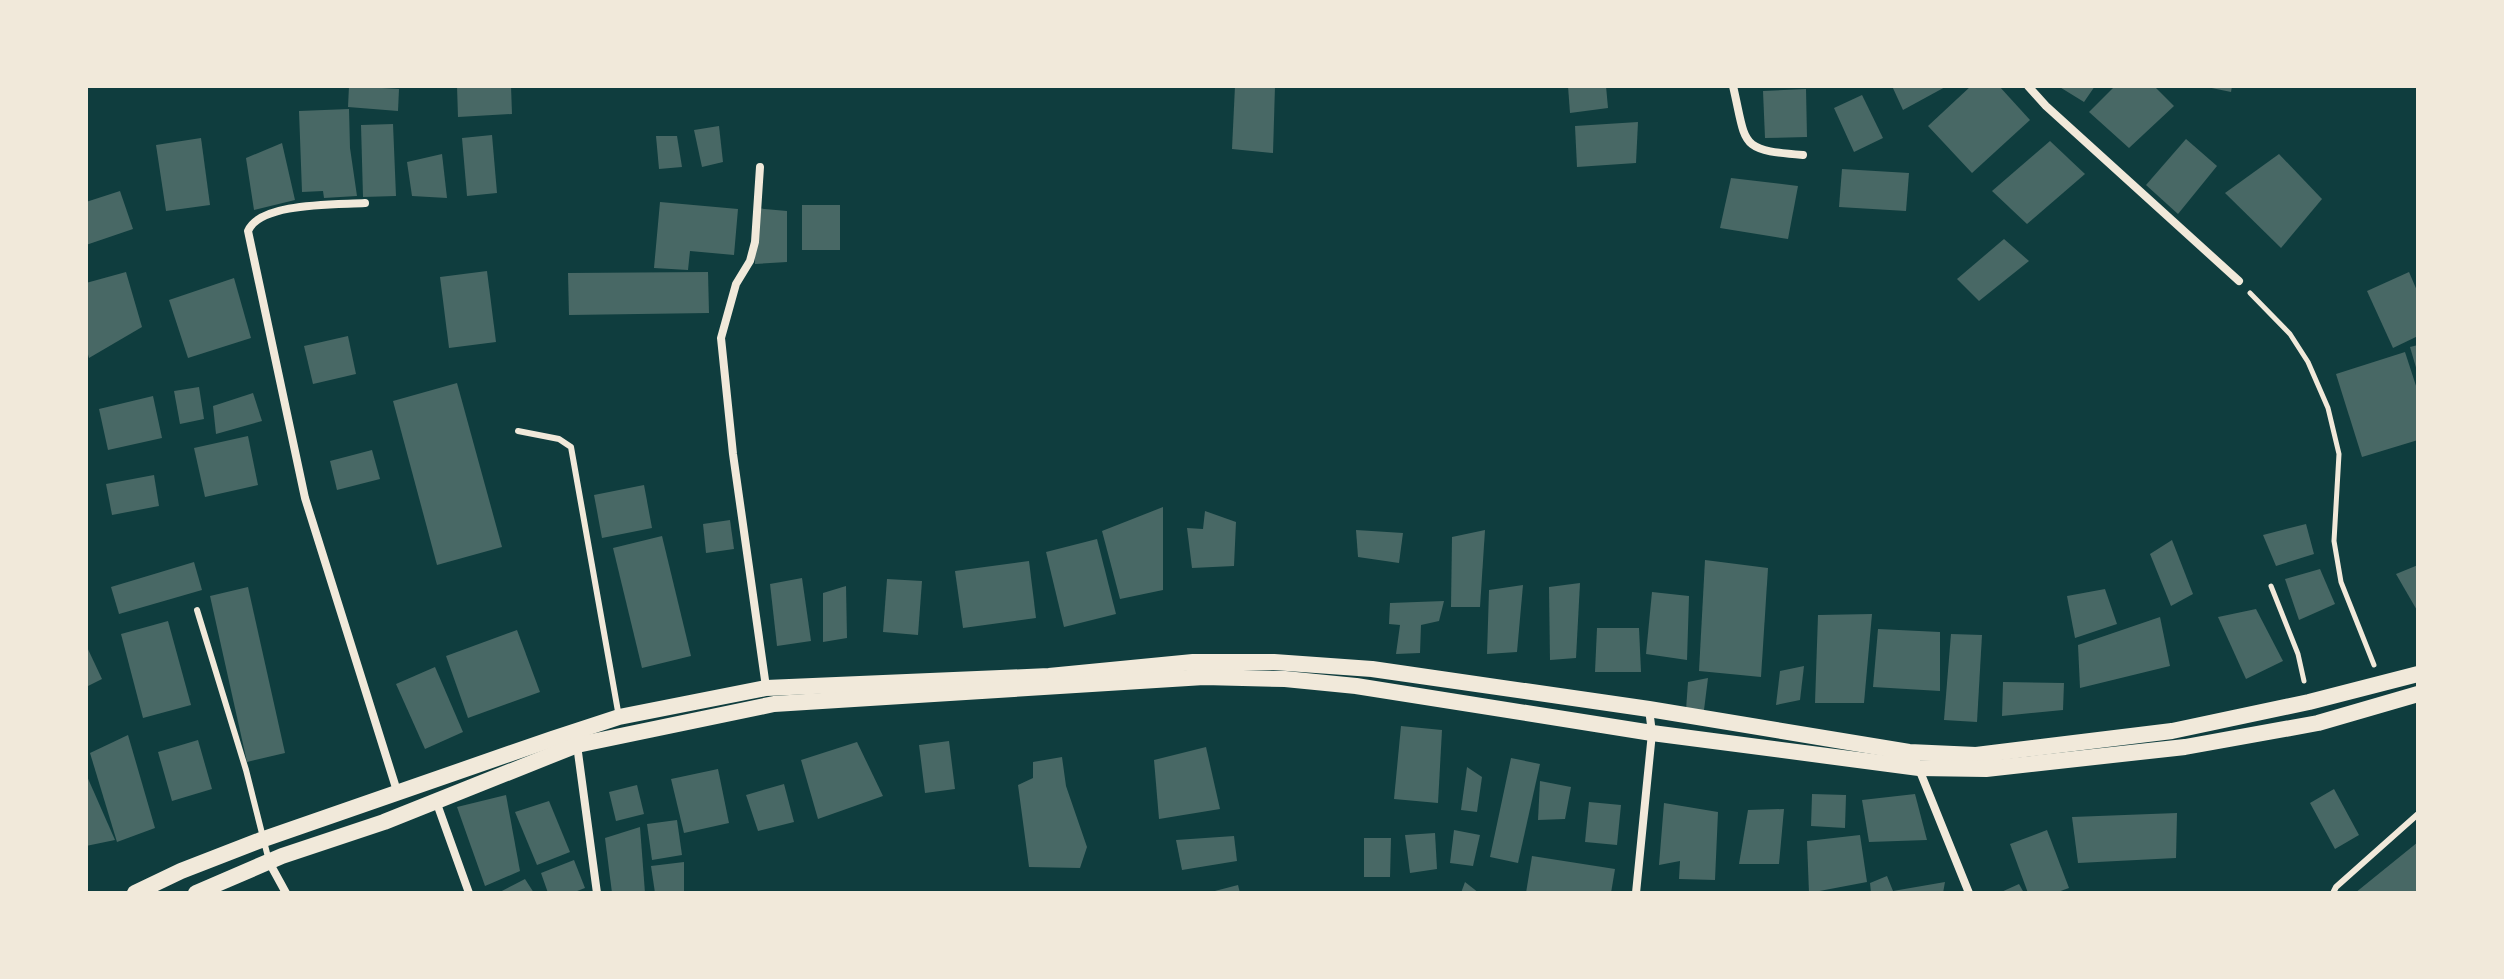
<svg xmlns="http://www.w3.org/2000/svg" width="2504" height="979" viewBox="0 0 2504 979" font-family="Merriweather,serif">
<rect width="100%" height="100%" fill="#0f3d3e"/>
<g fill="#486865">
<path d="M349,86L399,89L398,111L348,107Z"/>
<path d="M457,86H511L512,114L458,117Z"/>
<path d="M1235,86H1275L1273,153L1232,149Z"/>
<path d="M1568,86H1606L1608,108L1570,113Z"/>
<path d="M1892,86H1947L1903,110Z"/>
<path d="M1971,86H1999L2030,120L1972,173L1928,126Z"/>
<path d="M2058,86H2095L2084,102Z"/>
<path d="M2115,86H2154L2174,106L2129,148L2089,112Z"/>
<path d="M2202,86H2232L2231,92Z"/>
<path d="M1806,89L1807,137L1765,138L1763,91Z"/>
<path d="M1862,95L1883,138L1854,152L1834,108Z"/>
<path d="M349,109L350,148L357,196L324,198L323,191L302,192L299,111Z"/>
<path d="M1638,122L1636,163L1577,167L1575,126Z"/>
<path d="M393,124L396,196L363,197L361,125Z"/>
<path d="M719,126L723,162L702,167L694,130Z"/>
<path d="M492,135L497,193L467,196L462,138Z"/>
<path d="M656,136H677L682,167L659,169Z"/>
<path d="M201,138L210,205L166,211L156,145Z"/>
<path d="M2186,139L2217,166L2178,214L2146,185Z"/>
<path d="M2050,141L2085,174L2027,224L1992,191Z"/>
<path d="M282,143L295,200L254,210L246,158Z"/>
<path d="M442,154L447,198L412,196L407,162Z"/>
<path d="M2279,154L2322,199L2281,248L2225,193Z"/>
<path d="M1842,169L1909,173L1906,211L1839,207Z"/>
<path d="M1731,178L1798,186L1788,239L1720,228Z"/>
<path d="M120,191L133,229L86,245V202Z"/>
<path d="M660,202L738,209L734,255L690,251L688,270L654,268Z"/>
<rect x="802" y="205" width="38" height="45"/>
<path d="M755,208L787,211V262L755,264Z"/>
<path d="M2004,239L2029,261L1979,301L1957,279Z"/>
<path d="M487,271L496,342L449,348L440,277Z"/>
<path d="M126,272L142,327L89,358L86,347V283Z"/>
<path d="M708,272L709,313L569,315L568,273Z"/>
<path d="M2409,272L2418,293V336L2393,348L2367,291Z"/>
<path d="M234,278L251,338L188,358L169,300Z"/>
<path d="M348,336L356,374L313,384L304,346Z"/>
<path d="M2418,345V371H2417L2410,347Z"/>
<path d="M2405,352L2418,392V440L2362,457L2336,374Z"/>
<path d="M457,383L502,547L437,565L393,401Z"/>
<path d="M199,387L204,419L180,424L174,391Z"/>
<path d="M253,393L262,421L216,434L213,406Z"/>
<path d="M153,396L162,438L108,450L99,409Z"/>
<path d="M248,436L258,485L205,497L194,448Z"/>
<path d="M372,450L380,479L337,490L330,461Z"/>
<path d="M154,475L159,506L112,515L106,484Z"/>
<path d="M644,485L652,528L602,538L594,495Z"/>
<path d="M1163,507V590L1120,599L1102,531Z"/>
<path d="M1205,511L1236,522L1234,566L1192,568L1187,528L1203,529Z"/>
<path d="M730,520L734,549L706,553L703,524Z"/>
<path d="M2306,524L2314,554L2276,566L2263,535Z"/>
<path d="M1356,530L1403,533L1399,563L1358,557Z"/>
<path d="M1485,530L1480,607H1451L1452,537Z"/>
<path d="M662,536L691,656L642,668L613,548Z"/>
<path d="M1097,539L1116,614L1064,627L1046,552Z"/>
<path d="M2172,540L2193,594L2171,606L2150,554Z"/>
<path d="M1705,560L1768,568L1761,677L1699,671Z"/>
<path d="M1029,561L1036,618L963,628L955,571Z"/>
<path d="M194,562L202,590L119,614L111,587Z"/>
<path d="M2418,565V612L2396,574Z"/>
<path d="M2320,569L2335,604L2299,620L2285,579Z"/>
<path d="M802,578L811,641L777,646L770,584Z"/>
<path d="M887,579L922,581L918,635L883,632Z"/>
<path d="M1580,583L1576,658L1550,660L1549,587Z"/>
<path d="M1523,585L1517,652L1487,654L1489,590Z"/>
<path d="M846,586L847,638L823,642V593Z"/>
<path d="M248,587L285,753L247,762L210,596Z"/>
<path d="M2105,589L2117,624L2075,638L2067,596Z"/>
<path d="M1652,592L1689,596L1687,660L1646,654Z"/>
<path d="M1444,601L1439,621L1421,625L1420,653L1396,654L1400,625L1389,624L1390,603Z"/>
<path d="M2256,609L2283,661L2246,679L2218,617Z"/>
<path d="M1872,614L1864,703H1815L1818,615Z"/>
<path d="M2160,617L2170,666L2080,688L2078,645Z"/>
<path d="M168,621L191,705L143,718L121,634Z"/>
<path d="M1597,628H1639L1641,672H1595Z"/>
<path d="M1878,629L1940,632V691L1873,687Z"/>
<path d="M517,630L540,692L468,718L446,656Z"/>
<path d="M1951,634L1982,635L1977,722L1944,720Z"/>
<path d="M86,645L102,679L86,687Z"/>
<path d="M1804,666L1800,700L1776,705L1780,671Z"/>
<path d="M435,667L463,732L425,749L396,684Z"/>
<path d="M1708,678L1704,710H1686L1688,682Z"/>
<path d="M2003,682L2064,683L2063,710L2002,716Z"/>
<path d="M1401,726L1442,730L1438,803L1394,799Z"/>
<path d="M128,735L155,828L117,842L90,753Z"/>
<path d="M198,740L212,789L172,801L158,752Z"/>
<path d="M949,741L955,789L925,793L919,745Z"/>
<path d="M857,742L883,796L818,819L801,760Z"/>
<path d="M1206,747L1220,809L1159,819L1154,760Z"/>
<path d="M1062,757L1066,786L1087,847L1080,868L1029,867L1018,785L1033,778V762Z"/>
<path d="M1511,758L1540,764L1518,863L1490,857Z"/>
<path d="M1467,767L1482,777L1477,812L1461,810Z"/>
<path d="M718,769L729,823L684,833L671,779Z"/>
<path d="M86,774L115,840L86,846Z"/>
<path d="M1540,781L1571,787L1565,819L1538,820Z"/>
<path d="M784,784L794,822L758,831L746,795Z"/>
<path d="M637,785L644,814L616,821L609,792Z"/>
<path d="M2334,789L2359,835L2335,849L2310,803Z"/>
<path d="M1812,794L1846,795L1845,828L1811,826Z"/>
<path d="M1915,794L1927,840L1869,842L1862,800Z"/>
<path d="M506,795L520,871L485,886L457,807Z"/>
<path d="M549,801L570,852L537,865L515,812Z"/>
<path d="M1589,802L1621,805L1617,845L1585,842Z"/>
<path d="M1664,803L1718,812L1715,880L1679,879L1680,861L1659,865Z"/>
<path d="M1784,809L1779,864H1739L1748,810Z"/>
<path d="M2177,813L2176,858L2078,863L2072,817Z"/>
<path d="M677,820L682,855L652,860L647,824Z"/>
<path d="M640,827L645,893H612L605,838Z"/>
<path d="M1454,830L1480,835L1473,866L1450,863Z"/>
<path d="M2047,830L2069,888L2055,893H2028L2010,844Z"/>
<path d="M1435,833L1437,869L1410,873L1405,835Z"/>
<path d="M1860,835L1867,882L1809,893L1807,841Z"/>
<path d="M1234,836L1237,861L1182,870L1176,840Z"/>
<path d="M1364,838H1391L1390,877H1364Z"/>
<path d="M2418,842V893H2355Z"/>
<path d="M1532,856L1615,869L1611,893H1526Z"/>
<path d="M574,860L585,888L572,893H548L541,873Z"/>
<path d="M684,862V893H655L651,866Z"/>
<path d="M1887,876L1893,891L1945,882L1943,893H1871L1870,883Z"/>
<path d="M525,879L534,893H498Z"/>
<path d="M1465,882L1479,893H1461Z"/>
<path d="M2019,884L2024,893H1999Z"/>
<path d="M1238,885L1240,893H1211V892Z"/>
</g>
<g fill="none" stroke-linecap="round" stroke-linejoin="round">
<g stroke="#f1e9da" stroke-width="5">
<path d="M2250,293L2290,334L2308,362L2328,408L2339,454L2334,541L2341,582L2374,665"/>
<path d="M2271,586L2298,654L2304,681"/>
</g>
<g stroke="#f1e9da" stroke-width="6">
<path d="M518,431L559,439L571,447L619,717"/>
<path d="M197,610L246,770L269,861"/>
<path d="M2333,893L2336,887L2418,814"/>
</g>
<g stroke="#f1e9da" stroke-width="8">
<path d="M1733,86C1747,146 1738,150 1803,155"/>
<path d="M2028,86L2046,106L2239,281"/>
<path d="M760,167L755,242L750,261L736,284L721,338L733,454L766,687"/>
<path d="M365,203C337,205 260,202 248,231L305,498L397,791"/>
<path d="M577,745L597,893"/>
<path d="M1919,769L1969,893"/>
<path d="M436,801L469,893"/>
<path d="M269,862L286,893"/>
<path d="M1636,893L1652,733L1649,709"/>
</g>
<g stroke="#f1e9da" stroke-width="16">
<path d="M135,893L181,871L261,840L552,739L619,717L766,688L1049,676L1193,662H1274L1372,669L1649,709L1909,752L1976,755L2172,731L2309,702L2418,674"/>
<path d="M196,893L282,856L384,822L577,745L774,704L1204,677L1285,679L1356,686L1652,733L1919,768L1986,769L2185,747L2318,723L2418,694"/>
</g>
</g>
<rect width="2504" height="979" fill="none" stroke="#f1e9da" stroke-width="176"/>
</svg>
